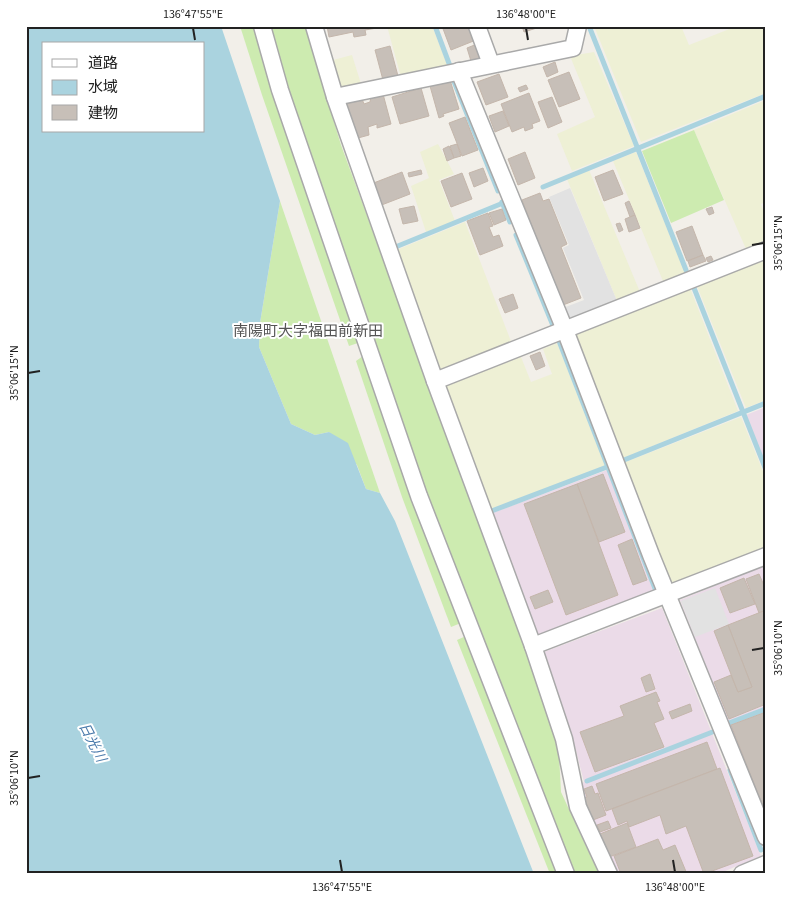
<svg xmlns="http://www.w3.org/2000/svg" width="792" height="900" viewBox="0 0 792 900" font-family="'Source Sans 3','Noto Sans JP',sans-serif">
<rect width="100%" height="100%" fill="#f2efe9"/>
<g fill="#ebdbe8">
<path d="M766,407V465L746,415Z"/>
<path d="M607,470L654,592L536,637L490,514Z"/>
<path d="M766,565V818L680,600Z"/>
<path d="M662,608L761,856L718,874H616L577,787L584,782L572,735L541,653Z"/>
</g>
<g fill="#eef0d5">
<path d="M387,26H432L448,67L401,77Z"/>
<path d="M594,26H681L689,45L737,26H766V93L641,142Z"/>
<path d="M594,52L634,146L572,171L557,134L595,117L570,56Z"/>
<path d="M352,55L362,87L342,92L333,60Z"/>
<path d="M766,100V202L761,204L766,218V241L746,249L694,130Z"/>
<path d="M438,144L454,174L439,180L455,221L426,232L411,186L429,178L420,152Z"/>
<path d="M636,152L685,273L663,281L613,161Z"/>
<path d="M589,170L640,292L617,301L567,179Z"/>
<path d="M465,222L512,344L438,373L394,251Z"/>
<path d="M766,257V400L746,408L697,286Z"/>
<path d="M690,288L738,411L621,459L573,336Z"/>
<path d="M557,343L605,466L488,510L443,389L446,386L521,357L531,382L552,374L543,349Z"/>
<path d="M741,417L766,479V547L672,585L623,463Z"/>
</g>
<g fill="#cdebb0">
<path d="M240,26H255L358,343L349,346L262,95Z"/>
<path d="M268,26H305L341,145L558,736L561,792L599,874H574L426,493L285,88Z"/>
<path d="M694,130L724,200L671,223L642,151Z"/>
<path d="M280,201L380,493L366,489L357,465L329,432L315,435L291,424L259,347L260,323Z"/>
<path d="M363,356L461,623L451,627L402,497L356,361Z"/>
<path d="M466,636L560,874H550L457,640Z"/>
</g>
<g fill="#e2e2e2">
<path d="M570,188L617,301L569,321L563,308L584,300L563,248L569,245L549,197Z"/>
<path d="M715,588L729,624L695,637L681,601Z"/>
</g>
<path fill="#aad3df" fill-rule="evenodd" d="M26,26H221L280,201L260,323L259,347L291,424L315,435L329,432L348,443L366,489L380,493L395,521L534,874H26ZM44,44H204V131H44Z"/>
<g fill="none" stroke-linecap="round" stroke-linejoin="round">
<g stroke="#aad3df" stroke-width="5">
<path d="M435,26L450,66"/>
<path d="M589,26L686,270"/>
<path d="M453,79L498,191"/>
<path d="M543,187L766,96"/>
<path d="M502,202L510,222"/>
<path d="M516,235L554,328"/>
<path d="M393,248L503,203"/>
<path d="M694,288L766,470"/>
<path d="M559,341L656,591"/>
<path d="M624,460L766,403"/>
<path d="M489,512L607,467"/>
<path d="M729,723L766,709"/>
<path d="M730,770L761,850"/>
<path d="M587,781L715,731"/>
</g>
</g>
<g fill="#c7bfb8" stroke="#c4b6ab">
<path d="M327,26H377V28L365,30L366,35L354,37L353,32L329,37Z"/>
<path d="M442,26H471L476,40L451,50Z"/>
<path d="M522,26H543L524,32Z"/>
<path d="M477,44L482,57L471,61L467,48Z"/>
<path d="M390,46L398,76L383,80L375,50Z"/>
<path d="M555,62L558,72L547,77L543,67Z"/>
<path d="M569,72L580,99L559,107L548,80Z"/>
<path d="M499,74L508,97L486,105L477,82Z"/>
<path d="M450,80L459,109L443,114L444,116L439,118L430,86Z"/>
<path d="M526,85L528,89L520,92L518,88Z"/>
<path d="M421,88L429,116L400,124L392,97Z"/>
<path d="M529,93L540,121L532,124L533,128L525,131L524,127L512,132L501,104Z"/>
<path d="M383,94L391,124L377,128V124L368,127L369,135L358,138V135L355,136L346,104L362,99L364,104L370,102L371,97Z"/>
<path d="M552,97L562,122L548,128L538,102Z"/>
<path d="M503,111L509,126L495,132L489,116Z"/>
<path d="M465,117L478,150L462,156L449,123Z"/>
<path d="M457,144L461,156L454,158L450,146Z"/>
<path d="M449,146L454,158L447,161L443,149Z"/>
<path d="M525,152L535,178L518,185L508,159Z"/>
<path d="M483,168L488,181L474,187L469,173Z"/>
<path d="M421,170L422,174L409,177L408,173Z"/>
<path d="M613,170L623,194L604,201L595,177Z"/>
<path d="M402,172L410,194L379,206L371,184Z"/>
<path d="M462,173L472,199L451,207L441,181Z"/>
<path d="M540,193L543,201L549,199L567,244L561,247L581,298L563,305L522,200Z"/>
<path d="M629,201L635,215L630,217L625,203Z"/>
<path d="M414,206L418,221L403,224L399,209Z"/>
<path d="M712,207L714,213L709,215L706,209Z"/>
<path d="M502,209L506,220L494,225L489,213Z"/>
<path d="M488,213L493,226L489,227L493,237L499,235L503,246L480,255L467,221Z"/>
<path d="M635,215L640,228L629,232L625,219Z"/>
<path d="M620,223L623,230L619,232L616,224Z"/>
<path d="M692,226L703,255L687,261L676,232Z"/>
<path d="M703,255L706,261L690,267L688,261Z"/>
<path d="M711,256L713,260L708,262L706,258Z"/>
<path d="M513,294L518,308L505,313L499,299Z"/>
<path d="M540,352L545,366L536,370L530,356Z"/>
<path d="M603,474L625,532L599,542L577,484Z"/>
<path d="M577,484L618,595L566,615L524,504Z"/>
<path d="M632,539L647,580L633,585L618,545Z"/>
<path d="M759,574L766,590V610L759,613L746,579Z"/>
<path d="M744,578L755,604L730,613L720,588Z"/>
<path d="M548,590L553,602L535,609L530,597Z"/>
<path d="M766,610V704L729,719L714,682L731,675L738,692L752,687L728,625Z"/>
<path d="M728,625L752,687L738,692L714,631Z"/>
<path d="M650,674L655,689L646,692L641,678Z"/>
<path d="M656,692L660,701L657,702L664,719L654,723L664,747L595,772L580,732L624,716L620,706Z"/>
<path d="M690,704L692,711L672,719L669,712Z"/>
<path d="M766,712V814L731,725Z"/>
<path d="M707,742L717,769L606,811L596,784Z"/>
<path d="M720,768L753,856L704,874L686,826L666,834L660,815L629,827L627,821L618,825L612,809Z"/>
<path d="M592,786L595,794L598,793L606,815L593,820L584,798L587,797L584,789Z"/>
<path d="M608,821L611,828L600,832L597,825Z"/>
<path d="M627,823L636,847L609,857L600,834Z"/>
<path d="M658,839L663,850L675,845L687,874H621L614,856Z"/>
</g>
<g fill="none" stroke-linecap="round" stroke-linejoin="round">
<g stroke="#a9a9a9" stroke-width="19">
<g id="street">
<path d="M262,26L280,90L419,496L566,874"/>
<path d="M314,26L335,97L435,381L533,646L564,739L578,807L609,874"/>
<path d="M477,26L491,64"/>
<path d="M459,71L565,330L651,555L766,837"/>
<path d="M335,97L573,48L578,26"/>
<path d="M435,381L766,250"/>
<path d="M533,646L766,556"/>
<path d="M742,874L766,864"/>
</g>
</g>
<use href="#street" stroke="#fff" stroke-width="16"/>
</g>
<path fill="none" stroke="#222" stroke-width="2" d="M193,28L195,40M526,28L528,40M752,245L764,243M28,373L40,371M752,650L764,648M28,778L40,776M340,860L342,872M673,860L675,872"/>
<g text-anchor="middle" stroke-width="4" stroke-linejoin="round" paint-order="stroke">
<g font-size="14" font-style="italic" fill="#4a7aab" stroke="#fff">
<text transform="translate(93 742) rotate(63)" y="5">日光川</text>
</g>
<g font-size="15" fill="#555" stroke="#fff">
<text x="308" y="336">南陽町大字福田前新田</text>
</g>
</g>
<rect width="792" height="900" fill="none" stroke="#ffffff" stroke-width="55"/>
<rect x="42" y="42" width="162" height="90" fill="#ffffff" stroke="#a7a7a7"/>
<rect x="52" y="59" width="25" height="8" fill="#ffffff" stroke="#a7a7a7"/>
<text x="88" y="68" font-size="15" fill="#222222">道路</text>
<rect x="52" y="80" width="25" height="15" fill="#aad3df" stroke="#a7a7a7"/>
<text x="88" y="92" font-size="15" fill="#222222">水域</text>
<rect x="52" y="105" width="25" height="15" fill="#c7bfb8" stroke="#a7a7a7"/>
<text x="88" y="118" font-size="15" fill="#222222">建物</text>
<rect x="28" y="28" width="736" height="844" fill="none" stroke="#222" stroke-width="2"/>
<g font-size="12" text-anchor="middle" fill="#222">
<text x="193" y="18">136°47'55"E</text>
<text x="526" y="18">136°48'00"E</text>
<text transform="translate(778 243) rotate(-90)" y="4">35°06'15"N</text>
<text transform="translate(14 373) rotate(-90)" y="4">35°06'15"N</text>
<text transform="translate(778 648) rotate(-90)" y="4">35°06'10"N</text>
<text transform="translate(14 778) rotate(-90)" y="4">35°06'10"N</text>
<text x="342" y="891">136°47'55"E</text>
<text x="675" y="891">136°48'00"E</text>
</g>
</svg>
